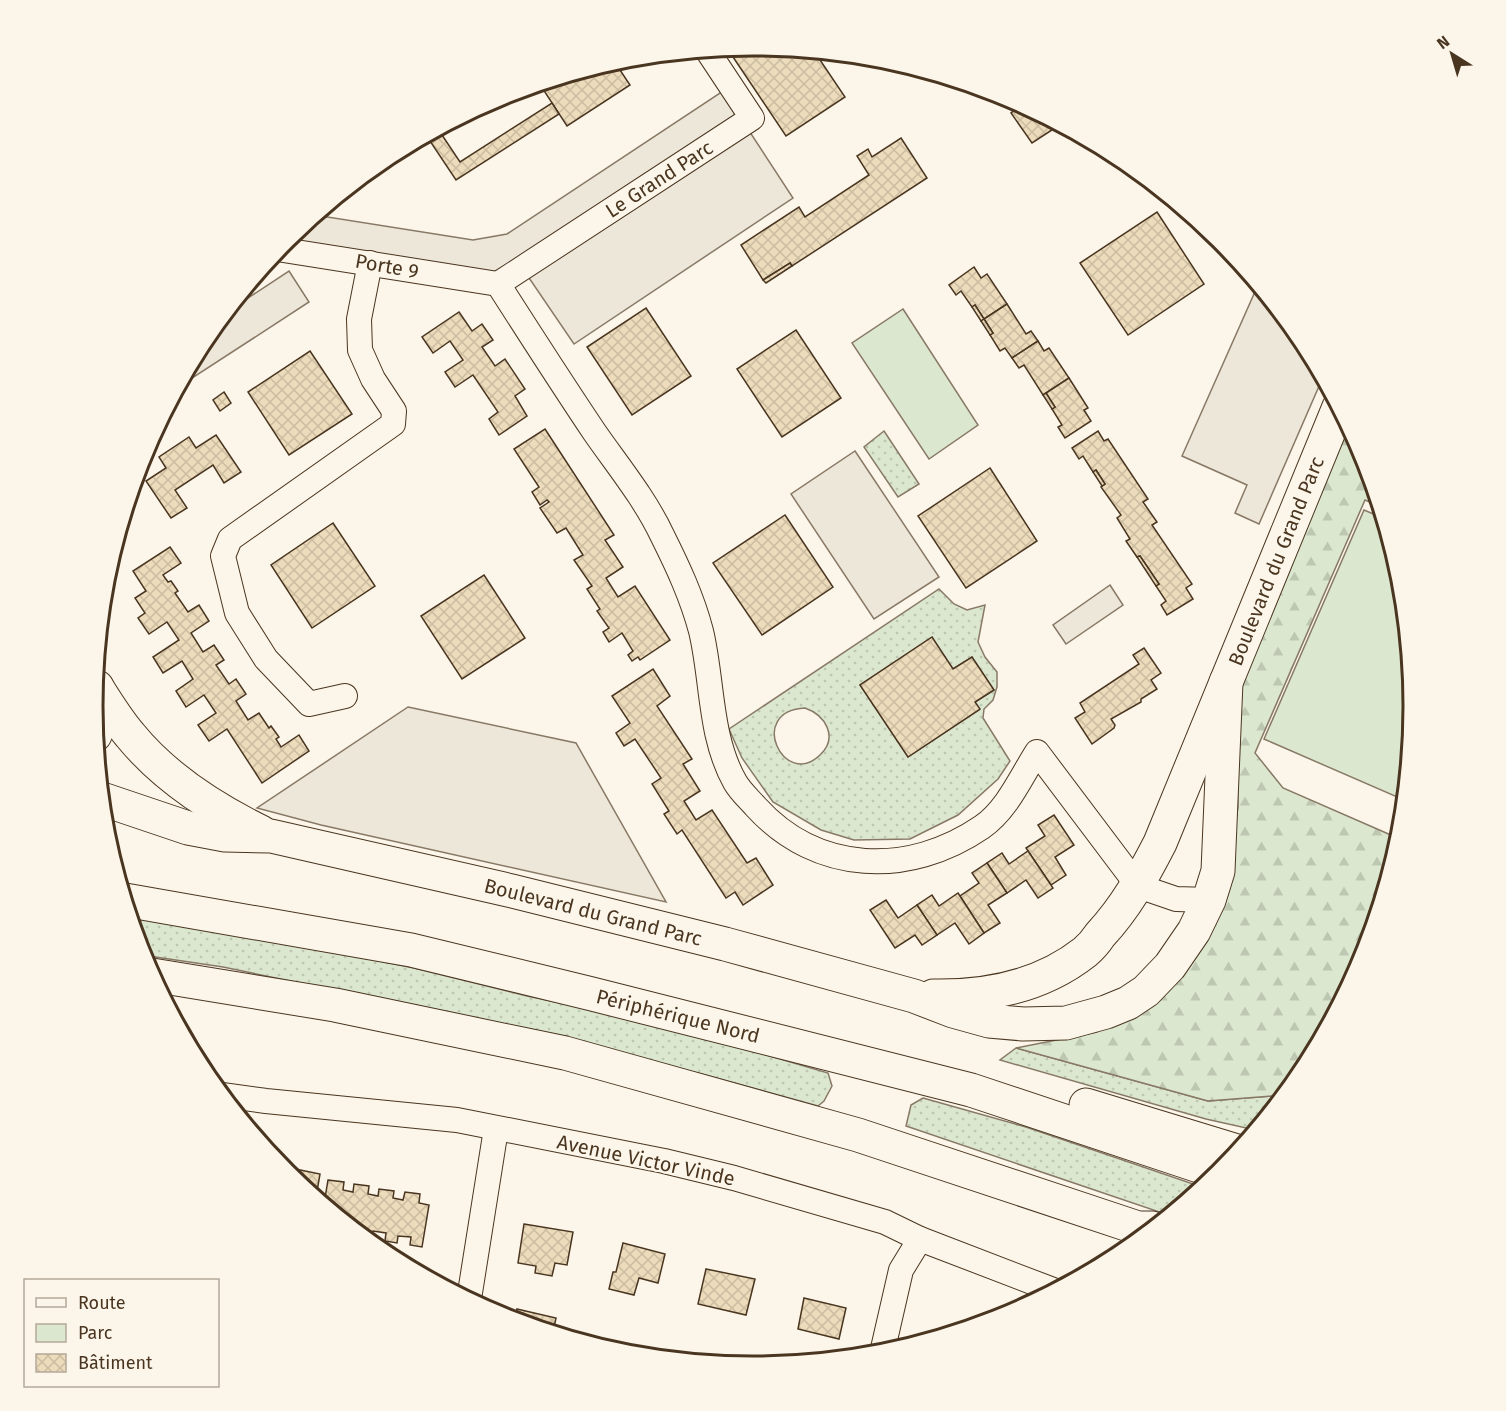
<svg xmlns="http://www.w3.org/2000/svg" width="1506" height="1411" viewBox="0 0 1506 1411" font-family="'Fira Sans',sans-serif">
<defs>
<pattern id="grass-dots" width="8" height="8" patternUnits="userSpaceOnUse" patternTransform="scale(1.5)"><rect width="8" height="8" fill="#dce7d0"/><path d="M2 2h.1M6 6h.1" fill="none" stroke="#bec7b2" stroke-width="1.8" stroke-linecap="round"/></pattern>
<pattern id="forest-firs" width="22" height="20" patternUnits="userSpaceOnUse" patternTransform="scale(1.5)"><rect width="22" height="20" fill="#dce7d0"/><path d="M5 1l3.5 6h-7zM16 11l3.5 6h-7z" fill="#bec7b2"/></pattern>
<pattern id="building-cross-hatch" width="8" height="8" patternUnits="userSpaceOnUse" patternTransform="scale(1.5)"><rect width="8" height="8" fill="#ecdcbc"/><path d="M0 0l8 8M0 8l8-8" fill="none" stroke="#ccbda1"/></pattern>
</defs>
<rect width="100%" height="100%" fill="#fbf6e9"/>
<g fill="url(#grass-dots)" stroke="#887966" stroke-width="1.5" fill-rule="evenodd">
<path d="M884,431L919,484L898,497L864,447Z"/>
<path d="M939,589L954,604L967,610L985,605L978,642L985,657L997,672V687L993,700L984,709L983,718L1010,761L998,779L958,815L910,839L854,840L821,830L773,802L742,758L729,729ZM931,638L953,669L972,657L994,690L975,702L979,710L908,757L860,685ZM805,708C825,715 839,737 820,755C784,790 746,711 805,708Z"/>
<path d="M129,914L286,942L414,968L527,996L661,1024L828,1073L832,1086L824,1101L818,1106L702,1074L445,1013L223,967L142,955Z"/>
<path d="M1016,1048L1208,1101L1284,1095L1255,1130L1206,1119L1000,1060Z"/>
<path d="M923,1098L1026,1127L1202,1187L1168,1215L906,1126L911,1105Z"/>
</g>
<path fill="url(#forest-firs)" stroke="#887966" stroke-width="1.5" d="M1344,417L1363,453L1379,506L1365,500L1255,753L1283,788L1400,839L1363,959L1302,1073L1284,1095L1208,1101L1016,1048L1097,1032L1163,987L1222,911L1238,807L1235,708L1245,655Z"/>
<g fill="#dce7d0" stroke="#887966" stroke-width="1.5">
<path d="M903,309L978,425L929,459L852,343Z"/>
<path d="M1364,510L1383,518L1401,577L1413,706L1404,800L1264,739Z"/>
</g>
<g fill="#ede7d9" stroke="#887966" stroke-width="1.5">
<path d="M723,91L793,198L574,344L523,269L498,284L282,243L315,215L473,240L507,234Z"/>
<path d="M289,271L309,302L183,384L181,381L204,338L243,291L248,298Z"/>
<path d="M1258,285L1302,339L1323,377L1259,524L1235,513L1247,485L1182,456Z"/>
<path d="M855,451L939,577L874,619L791,494Z"/>
<path d="M1110,585L1123,605L1066,644L1053,625Z"/>
<path d="M408,707L576,743L666,902L321,825L257,808Z"/>
</g>
<g fill="url(#building-cross-hatch)" stroke="#4a3520" stroke-width="1.5">
<path d="M753,45L814,51L845,97L786,136L727,48Z"/>
<path d="M614,61L630,85L567,126L539,83Z"/>
<path d="M1011,98L1054,121L1058,126L1032,143L1011,113L1016,109Z"/>
<path d="M552,103L559,114L456,180L426,135L438,129L460,162Z"/>
<path d="M901,138L927,178L792,266L790,263L763,280L741,245L799,207L805,217L869,175L857,156L868,149L872,157Z"/>
<path d="M1152,182L1163,191L1158,194Z"/>
<path d="M1157,212L1204,284L1128,335L1080,263Z"/>
<path d="M790,263L792,266L766,283L763,280Z"/>
<path d="M974,267L981,278L987,274L1007,304L984,319L975,305L972,307L961,291L956,295L949,285Z"/>
<path d="M1007,304L1026,334L1031,331L1038,341L1012,358L1005,348L1000,351L990,335L993,333L984,319Z"/>
<path d="M975,305L984,319L981,321L972,307Z"/>
<path d="M646,308L691,376L632,415L587,347Z"/>
<path d="M459,312L472,331L482,324L493,340L482,347L495,366L505,359L525,389L515,396L527,416L499,435L489,419L498,412L473,375L455,387L445,372L463,360L450,341L433,353L422,337Z"/>
<path d="M984,319L993,333L990,335L981,321Z"/>
<path d="M796,330L841,398L782,437L737,369Z"/>
<path d="M1038,341L1044,351L1049,348L1069,378L1043,395L1024,365L1019,368L1012,358Z"/>
<path d="M310,351L352,414L289,455L248,392Z"/>
<path d="M1069,378L1088,408L1084,410L1091,421L1065,438L1058,427L1062,425L1052,409L1055,407L1046,393Z"/>
<path d="M224,392L231,403L220,411L213,400Z"/>
<path d="M1046,393L1055,407L1052,409L1043,395Z"/>
<path d="M545,429L614,535L605,540L623,567L606,578L618,597L635,586L670,640L640,660L638,657L632,661L628,655L633,651L622,633L609,642L603,632L609,628L597,611L600,609L587,589L592,586L574,560L583,555L566,528L557,533L540,508L549,502L547,500L540,505L532,492L539,487L514,449Z"/>
<path d="M1098,431L1104,441L1108,439L1148,499L1143,502L1157,522L1152,525L1192,584L1186,588L1193,599L1167,615L1161,605L1166,601L1156,586L1159,584L1140,556L1137,557L1126,541L1130,539L1117,518L1121,515L1101,487L1105,484L1096,470L1093,472L1083,456L1079,459L1072,448Z"/>
<path d="M216,435L241,472L224,483L213,465L175,490L187,508L171,518L146,481L166,468L159,457L189,437L196,448Z"/>
<path d="M990,468L1037,541L966,588L918,516Z"/>
<path d="M1096,470L1105,484L1102,486L1093,472Z"/>
<path d="M785,515L833,587L762,635L713,563Z"/>
<path d="M333,523L375,586L312,628L271,565Z"/>
<path d="M170,547L181,563L163,575L168,582L171,581L178,591L175,593L188,612L199,605L209,621L191,633L203,652L214,645L224,660L216,665L229,684L236,679L246,694L236,701L248,720L259,713L269,728L271,726L279,737L276,739L281,747L299,735L309,751L262,783L227,729L209,741L198,725L216,713L204,695L186,707L176,691L193,679L182,661L163,673L153,657L179,640L167,622L149,634L138,618L145,613L135,598L146,591L133,571Z"/>
<path d="M1140,556L1159,584L1156,586L1137,557Z"/>
<path d="M484,575L525,638L462,679L421,616Z"/>
<path d="M932,637L953,669L972,657L994,690L975,702L980,709L908,757L860,685Z"/>
<path d="M1144,648L1161,673L1151,680L1157,689L1141,699V702L1111,719L1115,725L1114,728L1092,744L1075,718L1085,712L1080,703L1139,664L1133,655Z"/>
<path d="M653,669L670,696L657,706L692,759L683,764L700,791L684,801L696,820L712,810L747,863L756,858L773,885L743,905L735,892L726,898L682,830L677,834L664,814L669,811L652,784L661,778L635,739L624,746L616,733L630,723L612,696Z"/>
<path d="M1054,815L1074,845L1055,857L1066,875L1051,885L1026,848L1045,836L1038,825Z"/>
<path d="M1028,851L1053,888L1038,898L1026,880L1007,893L987,863L1002,853L1009,864Z"/>
<path d="M987,863L1007,893L988,905L1000,923L984,933L960,896L979,883L972,873Z"/>
<path d="M958,893L984,933L969,944L955,923L937,935L917,905L932,895L939,906Z"/>
<path d="M886,900L898,918L917,905L937,935L922,945L915,935L895,948L870,910Z"/>
<path d="M281,1166L320,1174L316,1197L286,1172Z"/>
<path d="M328,1180L344,1182L343,1190L353,1192L354,1184L369,1186L368,1194L378,1196L379,1189L394,1191L393,1198L403,1200L405,1192L420,1194L419,1203L429,1205L422,1247L410,1245L411,1237L398,1236L397,1243L385,1241L386,1233L373,1231L371,1238H365L360,1233L361,1229L354,1228L324,1204Z"/>
<path d="M524,1224L573,1232L567,1265L555,1263L552,1276L535,1273L536,1266L518,1263Z"/>
<path d="M623,1243L665,1254L658,1283L639,1278L634,1295L609,1289L613,1272H616Z"/>
<path d="M706,1269L755,1279L746,1315L698,1304Z"/>
<path d="M804,1298L846,1308L839,1339L798,1329Z"/>
<path d="M517,1309L556,1318L553,1332L514,1320Z"/>
<path d="M608,1345L644,1353L643,1355L624,1353L607,1348Z"/>
</g>
<g fill="none" stroke-linecap="round" stroke-linejoin="round">
<g stroke="#4a3520" stroke-width="26">
<g id="street">
<path d="M277,249L498,284"/>
<path d="M498,284C530,334 562,384 595,433C618,466 645,499 662,535C678,567 692,597 701,631C713,681 709,736 735,782C740,791 749,799 756,807C817,874 909,877 982,827C1007,810 1021,777 1037,752L1138,886L1176,899L1209,900"/>
<path d="M498,284L752,118L707,50"/>
<path d="M345,696L309,704L266,659L237,613L223,556L230,539L393,424L394,411L373,379L360,350L359,319L370,263"/>
<path d="M222,1095L266,1101L457,1120L664,1161L734,1178L885,1222L920,1239L1053,1290"/>
<path d="M469,1299L496,1129"/>
<path d="M882,1353L901,1270L920,1239"/>
</g>
</g>
<g stroke="#4a3520" stroke-width="35">
<g id="secondary">
<path d="M98,689C108,705 118,721 130,735C165,778 212,808 261,832"/>
<path d="M95,735C103,719 103,703 97,687"/>
<path d="M102,799L188,828L225,835L271,836L512,891L725,944L914,996L953,1011L989,1021L1023,1024L1066,1023L1106,1012L1128,1003L1146,991L1170,966L1194,931L1209,900L1218,871L1226,682"/>
<path d="M933,996C987,997 1042,986 1085,952C1091,947 1096,941 1100,935C1126,907 1143,876 1160,843L1339,407"/>
</g>
</g>
<g stroke="#4a3520" stroke-width="35">
<g id="highway">
<path d="M125,900L411,950L592,994L971,1090L1220,1173"/>
<path d="M152,975L335,1005L565,1053L858,1135L1138,1228H1152"/>
<path d="M1086,1105L1237,1151"/>
</g>
</g>
<use href="#street" stroke="#fbf6e9" stroke-width="24"/>
<use href="#secondary" stroke="#fbf6e9" stroke-width="33"/>
<use href="#highway" stroke="#fbf6e9" stroke-width="33"/>
</g>
<g text-anchor="middle" stroke-width="4.5" stroke-linejoin="round" paint-order="stroke">
<g font-size="20" fill="#4a3520" stroke="#fbf6e9">
<text transform="translate(659 179) rotate(-33)" y="7">Le Grand Parc</text>
<text transform="translate(387 266) rotate(10)" y="7">Porte 9</text>
<text transform="translate(1276 561) rotate(-68)" y="7">Boulevard du Grand Parc</text>
<text transform="translate(593 912) rotate(14)" y="7">Boulevard du Grand Parc</text>
<text transform="translate(678 1016) rotate(14)" y="7">Périphérique Nord</text>
<text transform="translate(646 1160) rotate(12)" y="7">Avenue Victor Vinde</text>
</g>
</g>
<path d="M0 0H1506V1411H0ZM103 706a650 650 0 1 1 1300 0a650 650 0 1 1-1300 0Z" fill="#fbf6e9" fill-rule="evenodd"/>
<path fill="none" stroke="#4a3520" stroke-width="3" d="M103 706a650 650 0 1 1 1300 0a650 650 0 1 1-1300 0Z"/>
<rect x="24" y="1279" width="195" height="108" fill="#fbf6e9" stroke="#b4a999" stroke-width="1.5"/>
<rect x="36" y="1298" width="30" height="9" fill="#fbf6e9" stroke="#b4a999" stroke-width="1.5"/>
<text x="78" y="1309" font-size="18" fill="#4a3520">Route</text>
<rect x="36" y="1324" width="30" height="18" fill="#dce7d0" stroke="#b4a999" stroke-width="1.5"/>
<text x="78" y="1339" font-size="18" fill="#4a3520">Parc</text>
<rect x="36" y="1354" width="30" height="18" fill="url(#building-cross-hatch)" stroke="#b4a999" stroke-width="1.5"/>
<text x="78" y="1369" font-size="18" fill="#4a3520">Bâtiment</text>
<g transform="translate(1452 54) rotate(323)" stroke="#fbf6e9" stroke-width="4.5" paint-order="stroke">
<path d="M0-4.5L10 22L0 15L-10 22Z" fill="#4a3520"/>
<text y="-9" font-size="16" font-weight="bold" text-anchor="middle" fill="#4a3520">N</text>
</g>
</svg>
